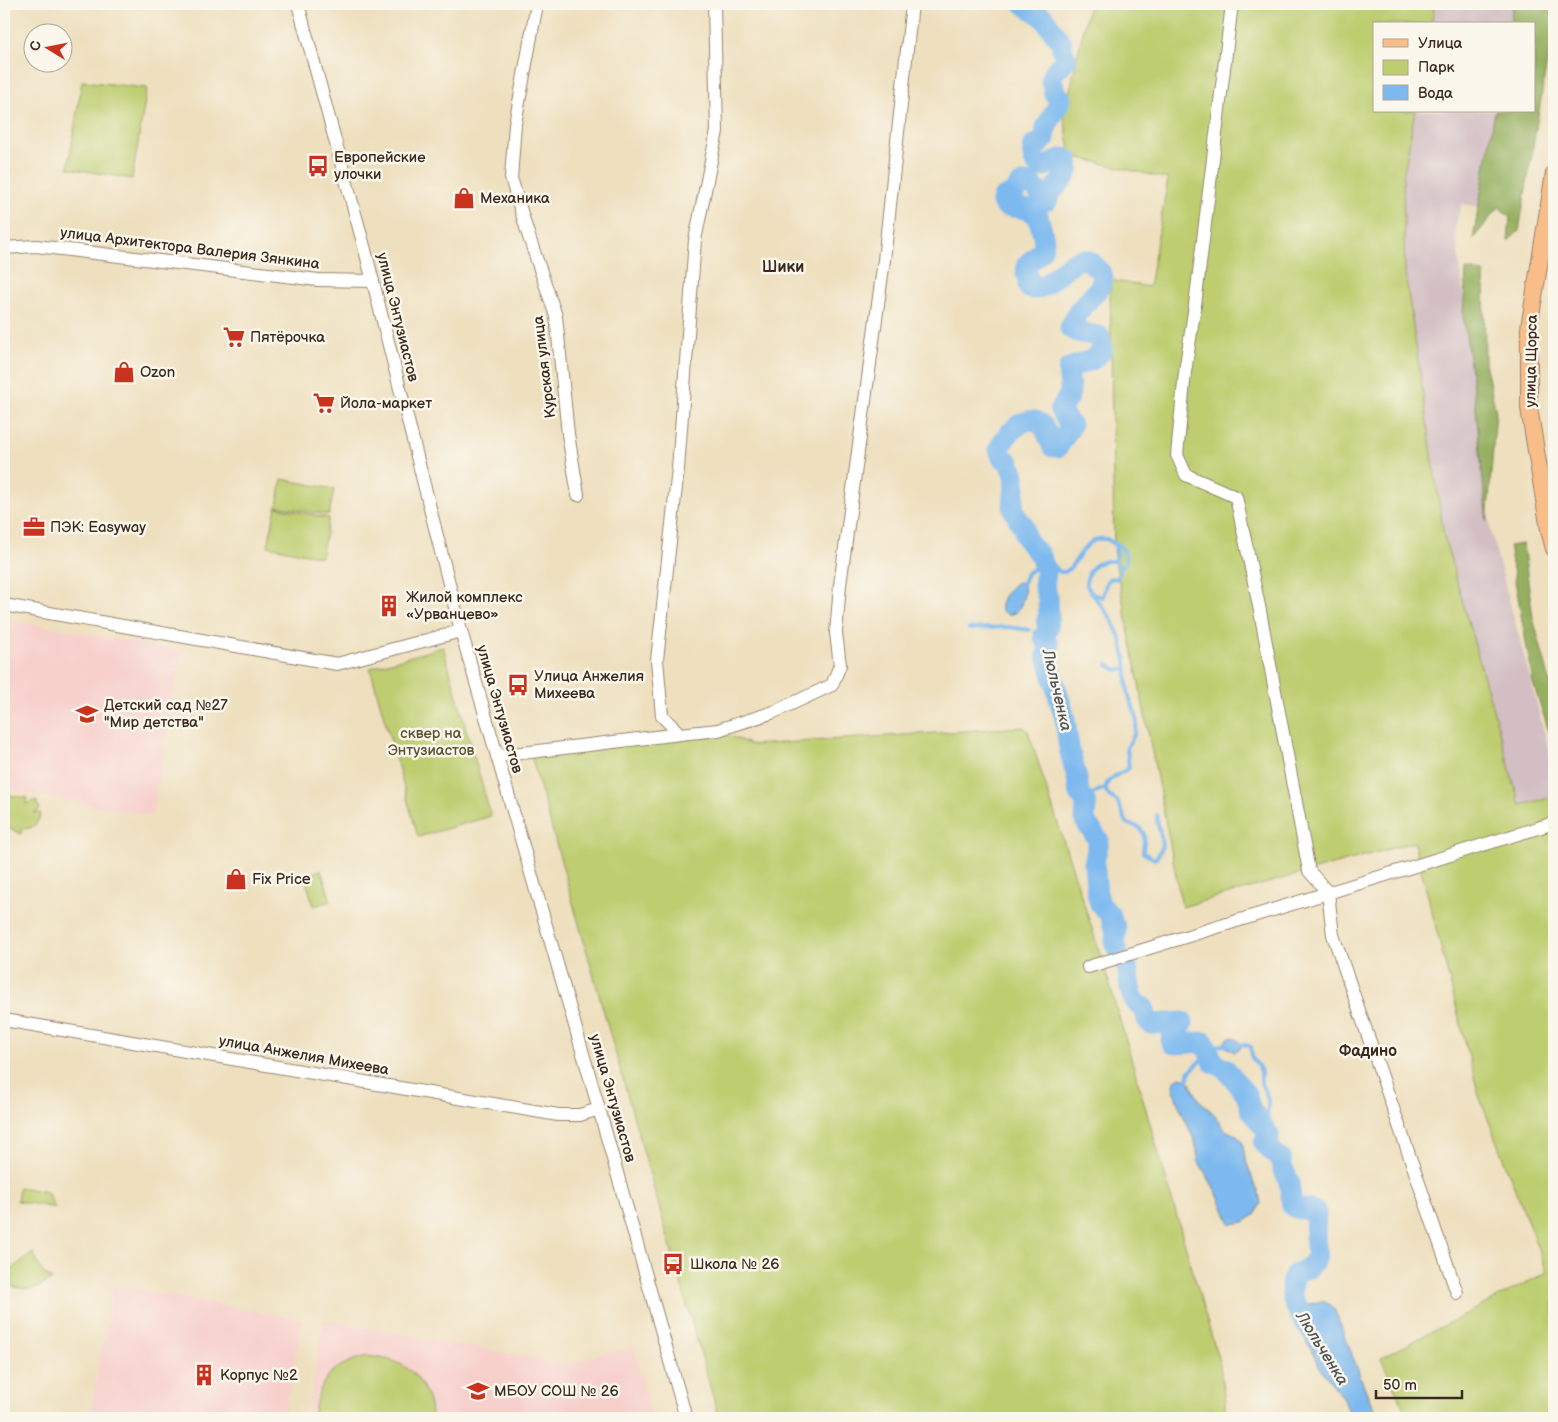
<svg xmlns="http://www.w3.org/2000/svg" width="1558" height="1422" viewBox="0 0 1558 1422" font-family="'Balsamiq Sans',sans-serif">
<rect width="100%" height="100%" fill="#fbf7ec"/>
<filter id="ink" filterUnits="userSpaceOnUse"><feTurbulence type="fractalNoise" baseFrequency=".02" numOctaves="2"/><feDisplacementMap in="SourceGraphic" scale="10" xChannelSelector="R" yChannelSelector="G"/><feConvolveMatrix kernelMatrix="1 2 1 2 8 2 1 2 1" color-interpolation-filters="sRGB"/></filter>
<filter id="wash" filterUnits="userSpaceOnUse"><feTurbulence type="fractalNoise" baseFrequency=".0096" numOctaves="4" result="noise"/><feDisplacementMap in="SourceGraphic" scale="20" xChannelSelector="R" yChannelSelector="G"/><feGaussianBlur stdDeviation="1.12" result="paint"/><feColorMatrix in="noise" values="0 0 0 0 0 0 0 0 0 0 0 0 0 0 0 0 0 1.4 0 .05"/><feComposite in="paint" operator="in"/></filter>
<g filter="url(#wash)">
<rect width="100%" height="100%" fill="#eedfbe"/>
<g fill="#f7d0cc">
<path d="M4,619L182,651L152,816L4,789Z"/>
<path d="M113,1285L302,1320L284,1418H90Z"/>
<path d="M324,1320L565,1364L633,1346L652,1418H307Z"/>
</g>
<g fill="#d2bec3">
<path d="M1435,4H1518L1514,24H1431Z"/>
<path d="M1415,111H1499L1483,207L1462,204L1455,226L1491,532L1554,769V797L1520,805L1444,536L1405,272L1403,178Z"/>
</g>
<g fill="#bdcd6f" stroke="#7c7c46">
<path d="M1089,4H1435L1431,24H1374V111H1415L1403,178L1405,272L1444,536L1520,805L1554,797V1418H1408L1381,1358L1547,1272L1479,1096L1414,842L1182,907L1115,561L1114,545L1110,280L1149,287L1168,179L1071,156L1064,117Z"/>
<path d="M82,81L147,88L132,179L68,168Z"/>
<path d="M282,479L334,489L329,515L277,506Z"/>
<path d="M276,507L329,518L321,557L268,546Z"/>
<path d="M443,647L491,816L418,837L370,668Z"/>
<path d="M1024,727L1028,731L1106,972L1220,1365L1227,1418H719L531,755L654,740L728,735L752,745Z"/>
<path d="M4,794L27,798L26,804L33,801L38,802L36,804L39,806L40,809L34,813H41C38,824 33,829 22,829L21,834L4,826Z"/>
<path d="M321,870L331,901L314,906L304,876Z"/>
<path d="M19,1187L47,1192L55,1208L17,1201Z"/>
<path d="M33,1253L42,1272L52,1279C31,1294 27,1289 4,1285V1274Z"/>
<path d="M367,1356C395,1359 412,1365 425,1391C429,1399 432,1410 430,1418H313C319,1380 329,1366 367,1356Z"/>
</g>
<g fill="#96b062" stroke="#686d40">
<path d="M1513,4H1554V20L1519,231L1508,241L1510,217L1499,207L1473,239L1495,111H1534V24H1510Z"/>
<path d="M1466,270L1484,272L1485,363L1496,412L1487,522L1476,409L1463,314Z"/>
<path d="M1523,544L1533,618L1554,696V747L1533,683L1509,546Z"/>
</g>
<g fill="#7db9ef" stroke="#5c7286">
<path d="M1019,582L1023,583C1027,591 1022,604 1017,612L1008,615L1001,610C999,600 1010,585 1019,582Z"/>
<path d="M1228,1038C1234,1037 1238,1039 1241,1045L1240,1049L1234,1052L1224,1046V1043Z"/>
<path d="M1180,1077L1188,1079L1199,1100L1214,1114L1225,1130L1236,1135L1242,1141L1245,1158L1254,1183L1258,1190L1261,1203L1255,1215L1244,1222L1231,1224L1229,1221L1217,1193L1199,1162L1195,1142L1177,1101L1174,1090V1081Z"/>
<path d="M1321,1301L1331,1305L1335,1311L1368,1396L1378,1418H1352L1343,1398L1319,1366L1316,1357L1300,1332L1295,1320L1297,1310L1306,1305Z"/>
</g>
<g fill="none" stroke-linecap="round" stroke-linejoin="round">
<g stroke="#7db9ef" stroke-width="4">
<path d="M1113,542C1123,547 1128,553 1125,564L1120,568"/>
<path d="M1023,583L1027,573L1039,565L1041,559C1051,560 1053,565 1060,572H1065C1079,564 1084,535 1106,539C1109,540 1113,543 1115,546C1118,551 1117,556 1115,561H1106L1096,564L1089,572L1086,582L1088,588L1111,618L1121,640L1126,661L1128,694L1136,715L1137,722L1135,733L1127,748L1129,768C1121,774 1107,777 1105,789"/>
<path d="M1095,595L1103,597L1106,583L1110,578L1116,579C1122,572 1121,567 1115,561"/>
<path d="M969,629L1008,627L1029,630"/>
<path d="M1035,632L1045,634"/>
<path d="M1107,664L1117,670L1126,668"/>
<path d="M1081,797C1093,798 1096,789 1105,789L1109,796L1117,801L1127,823C1130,826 1134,825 1138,827C1149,834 1142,844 1143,853L1155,859C1170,842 1156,833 1157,815"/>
<path d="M1236,1044L1247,1045L1251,1047L1252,1058L1259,1067L1261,1072V1083L1268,1099L1267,1132"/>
<path d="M1188,1079L1189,1072L1200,1062L1207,1048L1213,1046L1227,1045"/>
</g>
<g stroke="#7db9ef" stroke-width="21">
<path d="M1024,4L1043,17L1062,43V50L1067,59L1054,72L1051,82L1054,86V93L1060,97L1061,100L1046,127L1045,138L1037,146L1034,145C1031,153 1033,163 1040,167C1047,167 1057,160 1064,158L1068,160C1071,173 1063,179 1055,188"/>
<path d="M1048,200L1044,199L1033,185L1025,183L1019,186L1014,193L1003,198L1002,202L1005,206C1015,208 1030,207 1038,216C1044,241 1051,247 1027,264L1026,274L1030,280L1028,284L1029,288C1049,297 1073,243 1094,265C1098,269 1101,272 1103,277L1099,288L1078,312L1070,328C1078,334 1089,334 1099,336L1102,344L1101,352L1092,360L1069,368C1067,376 1071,383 1070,392C1068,401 1063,403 1060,410L1071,426L1058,447H1053C1049,440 1047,430 1042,425C1027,410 1004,436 999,449L1002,457L1009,462L1014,475L1015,486L1013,508L1019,521L1023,524L1025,536L1029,543L1039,554L1046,572L1044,586L1048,598L1049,616L1047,620L1048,628L1044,638L1049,645L1047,656L1065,719L1069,748L1077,778L1079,794L1084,799L1086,805L1085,821L1099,841L1094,863L1097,893L1100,904L1111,916L1112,923L1116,928L1115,944L1117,949"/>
<path d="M1126,964C1132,982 1125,998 1144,1008C1147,1014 1144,1020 1152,1024L1183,1022L1182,1025L1175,1032V1036L1171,1040L1172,1043L1176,1044L1204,1042L1214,1063L1225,1068L1246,1094L1251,1110L1269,1135L1264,1143L1281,1160L1282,1167L1289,1181L1292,1206C1299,1212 1309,1206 1316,1213L1315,1236L1317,1257L1307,1269L1296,1273C1282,1294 1302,1317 1313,1334"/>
</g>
</g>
</g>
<g filter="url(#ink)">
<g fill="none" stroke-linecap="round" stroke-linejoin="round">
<g stroke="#94846e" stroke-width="14">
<g id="minor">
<path d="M298,4L365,250L461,631L599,1109L686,1418"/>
<path d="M537,4L515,124L511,178L528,234L556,316L568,434L578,495"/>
<path d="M714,4L717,131L695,240L678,469L657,660L662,716L680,734L718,730L774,712L832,685L840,665L836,633L840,585L884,260L912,4"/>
<path d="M1232,4L1195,305L1185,372L1177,455L1186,475L1236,497L1259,606L1309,871L1328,893L1333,935L1457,1293"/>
<path d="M4,248L36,246L318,280L373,281"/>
<path d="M4,605L337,664L461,631"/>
<path d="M497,756L680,734"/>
<path d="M1088,967L1554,823"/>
<path d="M4,1020L558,1115H580L599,1109"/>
</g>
</g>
<g stroke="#94846e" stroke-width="18">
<path id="major" d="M1554,173L1529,328V408L1549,530L1554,549"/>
</g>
<use href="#minor" stroke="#fff" stroke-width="12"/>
<use href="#major" stroke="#f8bd89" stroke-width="16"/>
</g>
</g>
<defs>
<g id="bus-bare" transform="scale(1.725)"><path d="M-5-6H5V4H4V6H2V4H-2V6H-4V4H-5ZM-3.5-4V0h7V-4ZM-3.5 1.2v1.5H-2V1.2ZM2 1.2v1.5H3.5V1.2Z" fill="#c8321e" stroke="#fbf7ec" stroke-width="2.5" paint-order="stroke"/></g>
<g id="shop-bare" transform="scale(1.725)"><path d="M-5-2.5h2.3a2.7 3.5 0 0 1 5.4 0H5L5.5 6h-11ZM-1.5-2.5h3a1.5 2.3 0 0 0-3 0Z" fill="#c8321e" stroke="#fbf7ec" stroke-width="2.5" paint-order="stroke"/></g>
<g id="supermarket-bare" transform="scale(1.725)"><path d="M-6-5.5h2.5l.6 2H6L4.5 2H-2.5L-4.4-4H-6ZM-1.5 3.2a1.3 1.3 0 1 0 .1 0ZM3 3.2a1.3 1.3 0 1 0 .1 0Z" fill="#c8321e" stroke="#fbf7ec" stroke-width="2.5" paint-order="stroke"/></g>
<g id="office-bare" transform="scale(1.725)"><path d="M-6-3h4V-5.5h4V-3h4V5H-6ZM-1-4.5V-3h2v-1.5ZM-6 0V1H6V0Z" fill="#c8321e" stroke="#fbf7ec" stroke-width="2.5" paint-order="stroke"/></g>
<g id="building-bare" transform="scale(1.725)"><path d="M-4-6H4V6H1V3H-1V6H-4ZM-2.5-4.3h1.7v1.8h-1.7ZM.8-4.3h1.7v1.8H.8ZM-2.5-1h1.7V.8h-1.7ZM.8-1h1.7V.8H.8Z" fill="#c8321e" stroke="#fbf7ec" stroke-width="2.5" paint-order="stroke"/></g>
<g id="school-bare" transform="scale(1.725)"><path d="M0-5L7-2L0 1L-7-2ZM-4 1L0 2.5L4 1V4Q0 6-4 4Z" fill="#c8321e" stroke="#fbf7ec" stroke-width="2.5" paint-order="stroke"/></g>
</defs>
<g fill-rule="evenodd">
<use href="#bus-bare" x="318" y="166"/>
<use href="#shop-bare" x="464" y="198"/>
<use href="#supermarket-bare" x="234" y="337"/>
<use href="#shop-bare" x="124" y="372"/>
<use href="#supermarket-bare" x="324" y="403"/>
<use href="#office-bare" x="34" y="527"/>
<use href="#building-bare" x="389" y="606"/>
<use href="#bus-bare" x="518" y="685"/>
<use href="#school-bare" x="87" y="714"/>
<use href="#shop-bare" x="236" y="879"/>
<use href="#bus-bare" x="673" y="1264"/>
<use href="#building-bare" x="204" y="1375"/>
<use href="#school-bare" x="478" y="1391"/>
</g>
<g text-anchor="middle" stroke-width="5" stroke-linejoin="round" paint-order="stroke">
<g font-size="15" fill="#3b2a1e" stroke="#fbf7ec" text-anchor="start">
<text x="334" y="162">Европейские<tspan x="334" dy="17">улочки</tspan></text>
<text x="480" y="203">Механика</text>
<text x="250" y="342">Пятёрочка</text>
<text x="140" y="377">Ozon</text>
<text x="340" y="408">Йола-маркет</text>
<text x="50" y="532">ПЭК: Easyway</text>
<text x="406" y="602">Жилой комплекс<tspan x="406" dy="17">«Урванцево»</tspan></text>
<text x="534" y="681">Улица Анжелия<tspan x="534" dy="17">Михеева</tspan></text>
<text x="104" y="710">Детский сад №27<tspan x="104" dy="17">"Мир детства"</tspan></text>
<text x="252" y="884">Fix Price</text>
<text x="690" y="1269">Школа № 26</text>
<text x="220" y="1380">Корпус №2</text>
<text x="494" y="1396">МБОУ СОШ № 26</text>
</g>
<g font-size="15" fill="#3b2a1e" stroke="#fbf7ec">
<text transform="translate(190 248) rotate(7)" y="5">улица Архитектора Валерия Зянкина</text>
<text transform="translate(398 317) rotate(76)" y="5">улица Энтузиастов</text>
<text transform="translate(1531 361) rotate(-89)" y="5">улица Щорса</text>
<text transform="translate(544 367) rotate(-97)" y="5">Курская улица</text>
<text transform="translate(500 709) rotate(74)" y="5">улица Энтузиастов</text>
<text transform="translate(304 1055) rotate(10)" y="5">улица Анжелия Михеева</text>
<text transform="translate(613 1098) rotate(74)" y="5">улица Энтузиастов</text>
</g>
<g font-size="15" fill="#5c5332" stroke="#fbf7ec">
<text x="431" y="738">сквер на<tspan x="431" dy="17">Энтузиастов</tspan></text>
</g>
<g font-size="16" font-weight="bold" fill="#3b2a1e" stroke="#fbf7ec">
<text x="783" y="272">Шики</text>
<text x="1368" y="1056">Фадино</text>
</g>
<g font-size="16" font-style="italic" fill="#4f555d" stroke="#fbf7ec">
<text transform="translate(1058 690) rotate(77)" y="6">Люльченка</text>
<text transform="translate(1323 1348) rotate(58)" y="6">Люльченка</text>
</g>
</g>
<rect width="1558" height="1422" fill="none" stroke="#fbf7ec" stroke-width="20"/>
<rect x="1373" y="22" width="162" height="90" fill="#fbf7ec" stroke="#aea59a"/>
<rect x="1383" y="39" width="25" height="8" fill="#f8bd89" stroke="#aea59a"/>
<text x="1418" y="48" font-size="15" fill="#3b2a1e">Улица</text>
<rect x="1383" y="60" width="25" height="15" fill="#bdcd6f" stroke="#aea59a"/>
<text x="1418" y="72" font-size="15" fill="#3b2a1e">Парк</text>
<rect x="1383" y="85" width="25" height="15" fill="#7db9ef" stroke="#aea59a"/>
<text x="1418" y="98" font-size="15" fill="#3b2a1e">Вода</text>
<g transform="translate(48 48) rotate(280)"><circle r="24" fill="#fbf7ec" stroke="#aea59a"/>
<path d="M0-4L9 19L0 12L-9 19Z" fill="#c8321e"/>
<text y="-8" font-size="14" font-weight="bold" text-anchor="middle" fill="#3b2a1e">С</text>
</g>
<path d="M1376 1390v8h86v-8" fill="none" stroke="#3b2a1e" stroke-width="2.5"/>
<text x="1383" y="1390" font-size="15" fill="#3b2a1e" stroke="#fbf7ec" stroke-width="4" paint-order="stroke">50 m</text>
</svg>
